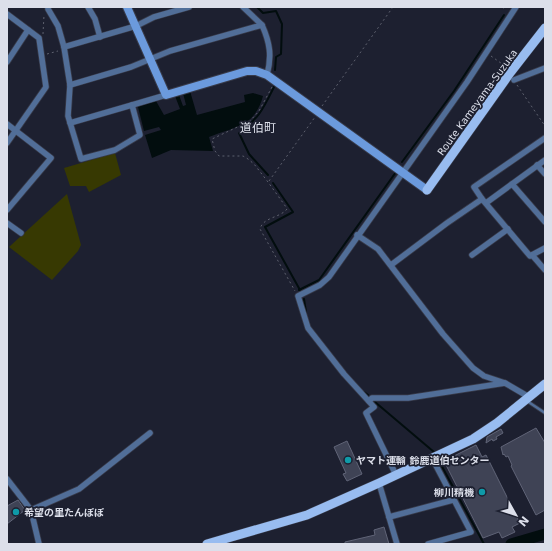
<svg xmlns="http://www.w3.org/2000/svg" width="552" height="551" viewBox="0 0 552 551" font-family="'DejaVu Sans','Noto Sans JP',sans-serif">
<rect width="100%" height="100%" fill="#1d2030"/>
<g fill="#373902">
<path d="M115,153L121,175L89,192L86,186H70L64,168Z"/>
<path d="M67,194L81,245L78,251L52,280L9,247Z"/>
</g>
<path fill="#020d0e" d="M190,91L197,115L245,102L244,95L253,93L263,96C261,104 256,115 249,120C239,128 221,132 209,137L213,151L171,150L152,158L145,135L161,130L159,127L144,131L138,107L156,101L164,115L180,109L175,96L179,95L183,106L186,105L183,93Z"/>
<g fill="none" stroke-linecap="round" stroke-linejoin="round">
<g stroke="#020d0e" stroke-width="2">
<path d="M257,7L263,13L276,11L282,24L281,54L276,57L275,70"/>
<path d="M402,162L454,91L504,15"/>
<path d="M268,175L249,154L239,133C260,117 263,109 274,87"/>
<path d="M273,183L293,212L265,227L300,290"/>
<path d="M299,290L319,280L396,172"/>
<path d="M304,299L306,312"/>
<path d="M364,392L368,395"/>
<path d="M375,402L434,452"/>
<path d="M439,461L484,544"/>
</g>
<path stroke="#020d0e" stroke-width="11" d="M511,544L545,534"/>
</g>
<g fill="#3f4355" stroke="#606477">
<path d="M536,428L545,443V510L536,515L511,466L512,465L508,456L506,457L504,454L503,455L501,447Z"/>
<path d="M501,429L503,433L496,437L497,439L493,441L492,439L486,443L487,437Z"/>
<path d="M347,441L362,474L347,481L343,474L346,473L334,447Z"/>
<path d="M476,445L482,457L486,455L520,523L512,527L515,532L502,538L499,532L483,538L444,461Z"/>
<path d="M18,500L25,510L7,524V506Z"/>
<path d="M384,527L389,544H345V542L375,535L374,530Z"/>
</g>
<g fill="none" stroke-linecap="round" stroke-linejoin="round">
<g stroke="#383b4a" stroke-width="4">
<path id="lane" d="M527,401L545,413"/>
</g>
<g stroke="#383b4a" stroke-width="7">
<g id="street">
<path d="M48,7V9L58,26L64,47L70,85L68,116L81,159L115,150L140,135L132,105L166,95"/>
<path d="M88,7L95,19L100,37"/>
<path d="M243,7L262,25"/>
<path d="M7,14L39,38L46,87L7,143"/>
<path d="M64,47L136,26L154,17L189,7"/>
<path d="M7,62L28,30"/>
<path d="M514,80L545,68"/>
<path d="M70,85L131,67L170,51L262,25C270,43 272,56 267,75"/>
<path d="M70,123L132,105"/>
<path d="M7,124L51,158L7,210"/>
<path d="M545,138L474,187L482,199L530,256L545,248"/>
<path d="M537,165L545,174"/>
<path d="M512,184L545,222"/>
<path d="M486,203L545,160"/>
<path d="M7,223L21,233"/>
<path d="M357,235L378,249L443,334L473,368L484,376L505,383"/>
<path d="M472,255L508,229"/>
<path d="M532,255L545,270"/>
<path d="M391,265L447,223L482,199"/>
<path d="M369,401L372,398H408L505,383L529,397"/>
<path d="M396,475L366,413L374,407L344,374L308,328L298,296L320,285L329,277L467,82L516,7"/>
<path d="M7,479L31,510L39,544"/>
<path d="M379,483L397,544"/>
<path d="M31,510L79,489L150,433"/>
<path d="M389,517L453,500"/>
<path d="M428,544L471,532L432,458"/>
</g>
</g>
<g stroke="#383b4a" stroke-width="10">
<path id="secondary" d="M127,7L166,95L247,71H256L267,75L427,190"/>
</g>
<g stroke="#383b4a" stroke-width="10">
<g id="primary">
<path d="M427,190L510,73L545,28"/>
<path d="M207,544L307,515L379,483L473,439L497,423L545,384"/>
</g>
</g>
<g stroke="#5d606e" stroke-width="1" stroke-dasharray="2 3" stroke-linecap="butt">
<path d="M502,7L506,10"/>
<path d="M43,34L44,15"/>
<path d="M47,54L58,51"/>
<path d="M491,56L505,66"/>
<path d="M517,85L545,126"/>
<path d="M272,87L259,111L250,121L212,139L215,151L219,156H243L248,159L254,164L268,182L286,207L287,209C280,218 263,217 260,229L295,291"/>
<path d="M322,106L393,7"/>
<path d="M269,181L315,117"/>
</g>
<use href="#lane" stroke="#516e98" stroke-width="2.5"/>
<use href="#street" stroke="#516e98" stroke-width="5.5"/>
<use href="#secondary" stroke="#6b9add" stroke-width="8"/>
<use href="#primary" stroke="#98bcf0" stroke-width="9"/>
</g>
<g fill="#0f9aa8" stroke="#1d2030" stroke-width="1.5">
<circle cx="348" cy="460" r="4"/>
<circle cx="482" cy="492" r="4"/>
<circle cx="16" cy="512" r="4"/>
</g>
<g text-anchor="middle" stroke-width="3.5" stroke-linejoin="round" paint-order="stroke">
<g font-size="10" fill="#dcdfea" stroke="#1d2030">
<text transform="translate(477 102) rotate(-54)" y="4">Route Kameyama-Suzuka</text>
</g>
<g font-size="10" font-weight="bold" fill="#dcdfea" stroke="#1d2030" text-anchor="start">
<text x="356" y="464">ヤマト運輸 鈴鹿道伯センター</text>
<text x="474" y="496" text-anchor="end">柳川精機</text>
<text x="24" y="516">希望の里たんぽぽ</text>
</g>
<g font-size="12" fill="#dcdfea" stroke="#1d2030">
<text x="258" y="132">道伯町</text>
</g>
</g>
<rect width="552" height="551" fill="none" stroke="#dcdfea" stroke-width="16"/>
<g transform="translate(516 515) rotate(129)" stroke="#1d2030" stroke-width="3" paint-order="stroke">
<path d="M0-3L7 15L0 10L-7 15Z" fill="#dcdfea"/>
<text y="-6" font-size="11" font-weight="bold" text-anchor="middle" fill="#dcdfea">N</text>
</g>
</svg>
